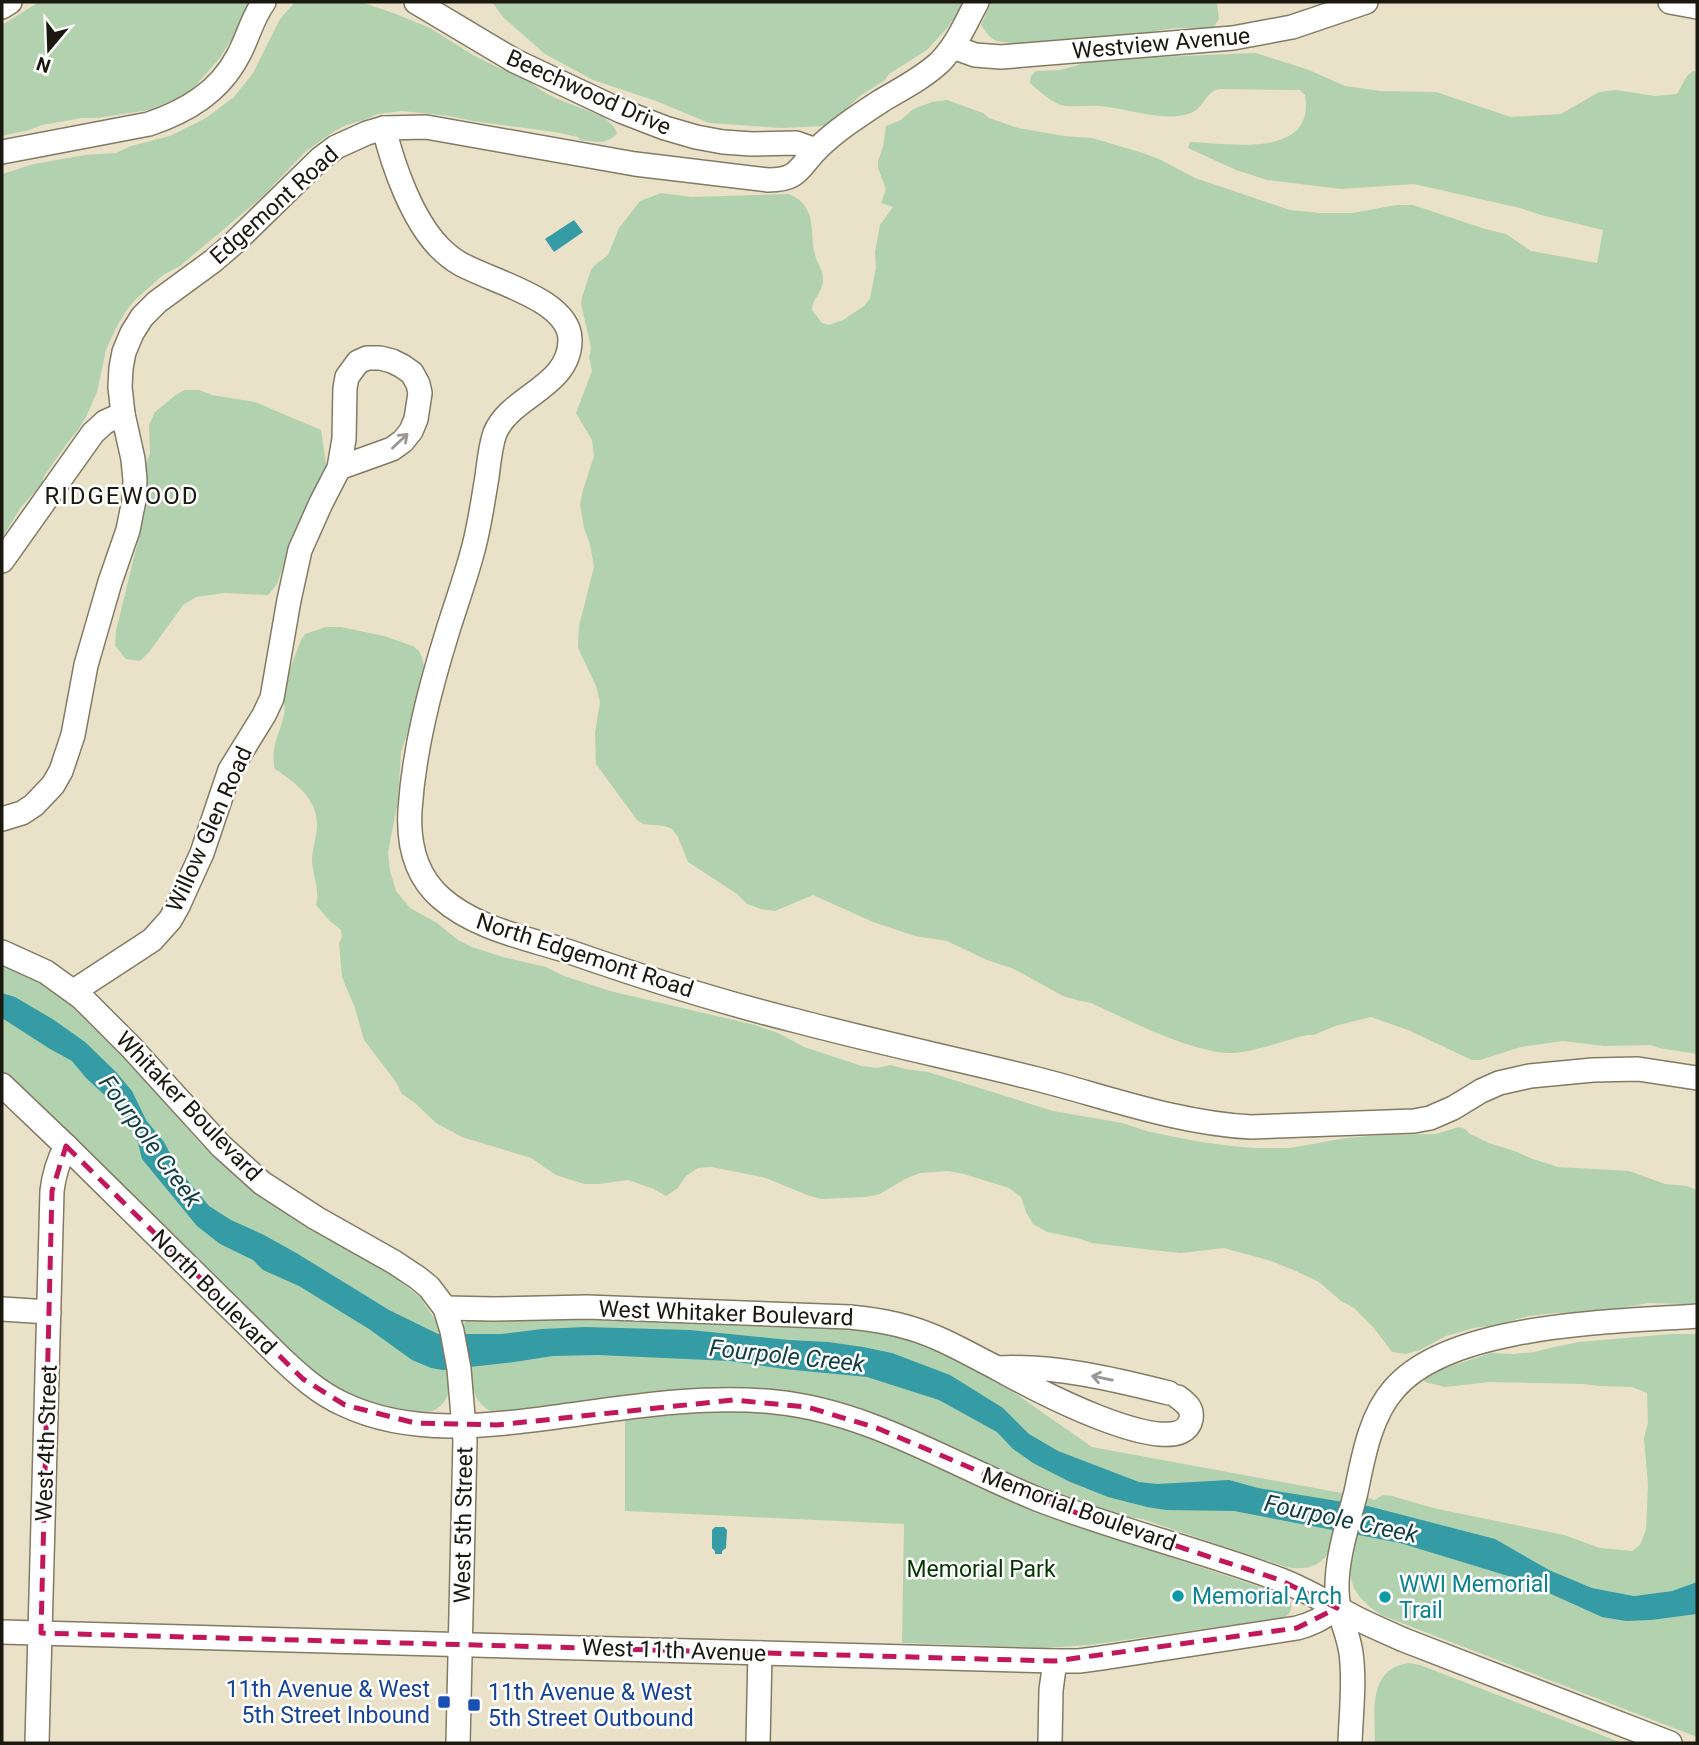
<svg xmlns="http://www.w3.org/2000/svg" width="1699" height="1745" viewBox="0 0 1699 1745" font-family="Roboto,sans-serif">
<rect width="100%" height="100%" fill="#eae1c9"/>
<g fill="#b2d1ae">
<path d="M39,2H249L235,34L219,59L189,93L149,110L97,118H82L42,125L29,130L2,136V25Z"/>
<path d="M295,2H361L396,14L430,28L473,55L499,68L522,76L542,91L555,98L604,117L614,127L617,133C608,146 593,141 580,140L578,137L555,132L473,121L450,116L402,111L378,114L364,120L346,125L333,132L305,152L262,197L180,266L163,275L135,300L126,311L116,328L106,350L97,392L86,417L78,430L68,442L44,476L42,484L21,507L2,538V174L34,164L85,155L116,153L131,146L170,136L206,118L234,97L253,73L280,19Z"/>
<path d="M492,2H965L948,27L927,50L889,74L885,80L860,96L837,118L825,126L781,128L709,123L656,101L593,80L545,54L504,18Z"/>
<path d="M991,2H1217L1219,19L1213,28H1176L1121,36L1051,40L1021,44L996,41L989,36L981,25Z"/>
<path d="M1256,53L1309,70L1345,86L1380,91L1436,92L1511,117L1561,114L1599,92L1616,90L1655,96L1677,94L1687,76L1693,71L1697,72V1054L1659,1048L1651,1045L1604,1046L1563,1041L1521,1047L1480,1060H1472L1408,1030L1371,1017L1335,1026L1314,1035H1307C1286,1040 1248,1054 1228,1053C1185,1050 1131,1021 1091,1003L1077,1000L1063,996L1014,969L987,960L947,941L915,936L873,922L813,895L775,911L761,909L747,904L737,894L688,862L678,837L672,829L664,826L643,824L637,820L596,764L595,733L600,702L596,686L578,648L579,626L594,567L590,544L584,528L580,504L583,490L594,456L592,440L576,413L592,371L589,357L591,350L590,343L581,304L582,297L591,270L595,265L608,255L619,228L640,201L661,193L691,197L789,194C818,207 809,229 815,255C817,263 824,272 823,280C823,292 812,299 812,310L822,323L829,325L843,320L864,306L870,298L876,268L875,252L880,225L893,207L881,203L886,189L878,168V161L883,147L886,126L901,120L912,110L918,107L932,102L947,100L983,113L989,118L1018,128L1064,136L1092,138L1143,153L1159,159L1195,178L1290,210L1320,213H1352L1397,205H1413L1485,229L1506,234L1531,251L1597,263L1603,230L1541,215L1520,208L1414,184L1341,189L1267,180L1236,170L1188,148L1190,142C1228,143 1316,160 1305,95L1300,90L1219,89C1205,92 1204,108 1191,113C1166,123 1126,108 1100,106C1087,105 1074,108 1061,105C1051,102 1038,90 1030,83L1031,76L1036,71L1060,70L1089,62L1133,58Z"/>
<path d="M185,390H199L212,395L255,402L321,430L327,471L290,548L277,584L268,595L225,593L196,597L183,605L150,651L140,661L126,659L115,646L116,631L146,508L148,481L145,466L150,453L149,425L155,412L177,394Z"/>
<path d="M326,627H341L384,636L413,646L419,651L422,657L425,671L417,706L401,752L398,801L388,852L390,871L396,891L410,908L437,923L458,940L472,947L503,957L546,967L564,976L610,991L755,1025L778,1033L804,1047L862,1066L877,1068L891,1065L905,1069L928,1072L1053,1111L1122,1123L1150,1132L1195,1141L1223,1145L1253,1148H1290L1346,1138L1383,1135L1436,1134L1459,1127L1465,1129L1470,1134L1489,1143L1517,1152L1530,1158L1558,1167L1629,1171L1665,1184L1687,1186L1697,1190V1303L1685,1304L1648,1303L1602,1312L1555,1313L1529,1316L1506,1322L1500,1325L1473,1328L1460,1332L1446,1336L1420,1350L1406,1354L1392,1352L1374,1328L1354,1308L1341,1301L1319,1282L1296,1271L1268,1260L1224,1248L1181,1253L1152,1250L1092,1243L1077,1238L1047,1232L1033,1224L1026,1212L1021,1197L1009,1188L964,1174L948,1171L920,1173L905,1179L880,1194L866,1197L821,1199L807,1195L766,1178L712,1167L698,1168L686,1176L678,1188L666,1196L654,1189L628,1180L599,1184H584L556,1175L531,1158L462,1137L436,1123L415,1103L402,1094L396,1082L364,1040L355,1008L342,977L339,944L342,937L341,930L329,920L316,905C320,889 313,877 312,861C312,850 316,839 317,828C319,800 296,783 275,769C270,747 279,736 284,715C286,707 283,701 284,693C285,680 296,654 301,640L305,634Z"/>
<path d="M2,962L53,989L77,1007L124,1056L200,1143L242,1182L294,1218L390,1274L420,1297L438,1324L450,1385C449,1396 443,1407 432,1411C413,1417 365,1403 347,1393C324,1381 305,1365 286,1348L37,1100L2,1071Z"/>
<path d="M589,1317L860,1328L884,1330L944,1351L993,1378L1092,1447L1347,1494C1338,1529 1336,1577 1286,1567L1142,1519L1110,1514L1052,1494L847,1406L494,1413C484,1408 479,1403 474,1393L464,1329V1324L467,1320Z"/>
<path d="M1672,1334H1697V1582L1672,1591L1634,1596L1592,1588L1549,1570L1523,1556L1620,1608L1697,1597V1737L1381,1615C1371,1608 1359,1599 1354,1588C1343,1562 1358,1522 1364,1496L1374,1500L1383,1495L1392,1496L1433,1508L1564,1535L1600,1548L1632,1551L1640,1545L1646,1530L1648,1485L1644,1438L1648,1423L1647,1393L1632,1387L1600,1386L1582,1384L1490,1382L1445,1387L1425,1382L1424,1380L1442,1369L1491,1353L1513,1354L1535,1352L1550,1348L1579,1342Z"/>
<path d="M740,1410L771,1412L801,1416L861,1433L1009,1497L1110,1537L1284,1595L1290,1601C1293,1609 1290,1616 1282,1618L1089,1645L1044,1648L902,1643L904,1524L625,1511V1419Z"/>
<path d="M1409,1663L1420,1665L1622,1743H1375C1375,1712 1367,1669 1409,1663Z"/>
</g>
<g fill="#359ba5">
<path d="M574,220L583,232L554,252L545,239Z"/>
<path d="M2,993L15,997L54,1020L85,1042L116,1072L132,1091L146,1120L164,1142L178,1169L209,1206L231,1220L264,1235L298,1254L389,1310L438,1334H502L542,1329L585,1327L690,1330L789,1340L828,1342L863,1347L892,1353L950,1375L1003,1408L1029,1434L1058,1451L1139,1482L1157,1484L1229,1480L1258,1488L1368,1506L1495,1539L1549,1570L1592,1588L1634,1596L1672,1591L1697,1582V1614L1651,1620L1626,1621L1602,1617L1518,1579L1400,1543L1234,1511L1166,1510L1147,1507L1108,1497L1068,1481L1033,1463L1013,1449L997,1432L939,1400L867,1377L784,1369L730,1361L598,1355L553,1356L514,1362L443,1370L431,1368L412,1360L369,1329L299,1286L263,1270L253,1260L220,1244L197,1226L142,1159L136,1135L121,1110L86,1078L72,1061L50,1049L2,1018Z"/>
<path d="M715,1527H724L727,1530L726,1548L722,1551V1554H715V1551L712,1548V1530Z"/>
</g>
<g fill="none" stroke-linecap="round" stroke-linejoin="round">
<g stroke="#827a64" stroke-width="26">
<g id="minor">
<path d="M416,2L515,61L621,111L665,128L696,137L723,142L752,144L796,143L816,150"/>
<path d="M1670,2L1697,7"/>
<path d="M2,7L10,2"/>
<path d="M953,47L975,55L1001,57L1233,38L1292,27L1366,2"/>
<path d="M384,128C393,166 412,219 439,247C445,253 452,259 459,263C489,281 570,299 570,340C570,387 510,396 495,433C490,447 489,462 487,477C483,500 480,523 474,546C467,574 457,601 448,630C430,688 414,749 410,810C408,843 415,875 441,898C476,929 527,938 570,952C645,978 720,1002 797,1021C876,1042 957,1059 1037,1079C1107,1097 1177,1123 1251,1127L1414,1121L1430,1118L1453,1108L1481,1091L1499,1083L1530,1076L1593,1070L1638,1069L1697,1078"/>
<path d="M2,152L149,124C187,111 219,92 238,56C248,38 252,18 264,2"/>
<path d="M2,561L93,433L105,422L123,414"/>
<path d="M2,819L22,813L34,805L53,785L61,771L73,735L86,665L110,582L128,530L134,500L135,480L133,459L123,414L120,387L121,368L124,352L132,333L142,317L157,302L213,261L234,243L320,159L336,147L367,133L384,128L426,127L635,164L768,180C798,180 798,169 816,150C835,131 858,116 881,101C901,89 923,78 940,62C957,45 966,22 977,2"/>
<path d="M2,952L46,972L82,998L130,1046L221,1146L262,1183L316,1218L394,1262L418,1278L429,1287L445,1308L452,1331L459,1369L465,1440L458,1743"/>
<path d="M74,991L152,940L170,920L178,906L202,853L230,770L264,715L272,698L289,600L300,550L321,503L339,468L344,439L345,388L347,377L358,362L367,358H380L392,361L402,366L412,373L418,384L420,393L416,419L411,431L403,441L392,449L339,468"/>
<path d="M2,1085L66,1146L281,1358C300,1376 319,1393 343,1404C416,1439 501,1424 578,1414C641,1405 712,1395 775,1402C868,1411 951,1464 1037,1499C1117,1530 1201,1550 1281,1580C1307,1590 1331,1605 1356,1618C1372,1626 1388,1633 1404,1640L1670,1743"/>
<path d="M445,1308L494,1309L587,1307L850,1317C870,1319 891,1322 910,1328C941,1337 969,1354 997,1368"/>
<path d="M2,1309L49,1312"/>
<path d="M1169,1393C1113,1379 1055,1365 997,1368C1021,1382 1181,1469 1191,1419C1193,1408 1186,1403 1178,1397"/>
<path d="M2,1632L1055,1661H1079L1101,1658L1297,1628C1313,1624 1324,1618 1337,1608"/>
<path d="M37,1743L52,1191C54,1174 58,1161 66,1146"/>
<path d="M758,1743L760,1653"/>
<path d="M1050,1743L1051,1690L1055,1661"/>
<path d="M1350,1743C1351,1713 1355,1683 1351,1653C1348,1631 1337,1614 1337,1591C1336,1558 1348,1524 1356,1492C1363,1458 1370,1416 1394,1389C1450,1323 1615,1322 1697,1316"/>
</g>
</g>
<use href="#minor" stroke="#fff" stroke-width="23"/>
</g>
<defs><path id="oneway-shaft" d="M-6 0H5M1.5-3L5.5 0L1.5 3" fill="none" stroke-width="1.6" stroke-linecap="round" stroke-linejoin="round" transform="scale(1.75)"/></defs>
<g stroke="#989793">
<use href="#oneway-shaft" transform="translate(400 441) rotate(-43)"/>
<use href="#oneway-shaft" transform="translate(1102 1378) rotate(-168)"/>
</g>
<path fill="none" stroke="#c2185b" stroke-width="5" stroke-dasharray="14 9" stroke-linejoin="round" d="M66,1146L303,1379L345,1405L415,1423L497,1425L733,1400L807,1407L877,1428L1079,1514L1280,1580L1337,1608L1297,1628L1055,1661L41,1633L52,1191Z"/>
<g fill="#0f9aa8" stroke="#fff" stroke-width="2.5">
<circle cx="1178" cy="1596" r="7"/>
<circle cx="1385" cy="1597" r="7"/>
</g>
<g fill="#1a4fb4" stroke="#fff" stroke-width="2.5">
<rect x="437" y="1695" width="14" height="14" rx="3.5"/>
<rect x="467" y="1698" width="14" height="14" rx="3.5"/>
</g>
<g text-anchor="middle" stroke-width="5" stroke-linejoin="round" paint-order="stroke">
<g font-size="23" fill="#1b180f" stroke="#fff">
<text transform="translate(1161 43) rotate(-5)" y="8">Westview Avenue</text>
<text transform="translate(589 92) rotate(24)" y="8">Beechwood Drive</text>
<text transform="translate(274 205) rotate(-42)" y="8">Edgemont Road</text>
<text transform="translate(209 829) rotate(-66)" y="8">Willow Glen Road</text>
<text transform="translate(585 955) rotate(18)" y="8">North Edgemont Road</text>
<text transform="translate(189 1106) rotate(46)" y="8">Whitaker Boulevard</text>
<text transform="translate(214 1292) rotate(45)" y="8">North Boulevard</text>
<text transform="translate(726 1313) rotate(2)" y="8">West Whitaker Boulevard</text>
<text transform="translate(46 1443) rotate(-88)" y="8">West 4th Street</text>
<text transform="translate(1079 1509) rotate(20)" y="8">Memorial Boulevard</text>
<text transform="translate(463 1525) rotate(-89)" y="8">West 5th Street</text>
<text transform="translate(674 1650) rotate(2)" y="8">West 11th Avenue</text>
</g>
<g font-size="23" fill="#033700" stroke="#fff">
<text x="981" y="1577">Memorial Park</text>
</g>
<g font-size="23" fill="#0d838f" stroke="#fff" text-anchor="start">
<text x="1399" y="1592">WWI Memorial<tspan x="1399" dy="26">Trail</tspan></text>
<text x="1192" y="1604">Memorial Arch</text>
</g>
<g font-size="23" fill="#164399" stroke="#fff" text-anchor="end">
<text x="430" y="1697">11th Avenue &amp; West<tspan x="430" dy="26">5th Street Inbound</tspan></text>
<text x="488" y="1700" text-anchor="start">11th Avenue &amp; West<tspan x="488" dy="26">5th Street Outbound</tspan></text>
</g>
<g font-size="24" letter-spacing="2" fill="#1b180f" stroke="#fff">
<text x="122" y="504">RIDGEWOOD</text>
</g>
<g font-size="24" font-style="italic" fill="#113f43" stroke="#fff">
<text transform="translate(150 1141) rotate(54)" y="8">Fourpole Creek</text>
<text transform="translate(787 1356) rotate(6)" y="8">Fourpole Creek</text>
<text transform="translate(1341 1519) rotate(12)" y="8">Fourpole Creek</text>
</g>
</g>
<rect width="1699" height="1745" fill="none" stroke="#1b180f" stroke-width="7"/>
<g transform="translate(49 49) rotate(199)" stroke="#ffffff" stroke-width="5" paint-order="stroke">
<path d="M0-5L12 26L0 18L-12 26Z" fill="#1b180f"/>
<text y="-10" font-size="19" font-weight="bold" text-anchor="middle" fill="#1b180f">N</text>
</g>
</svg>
